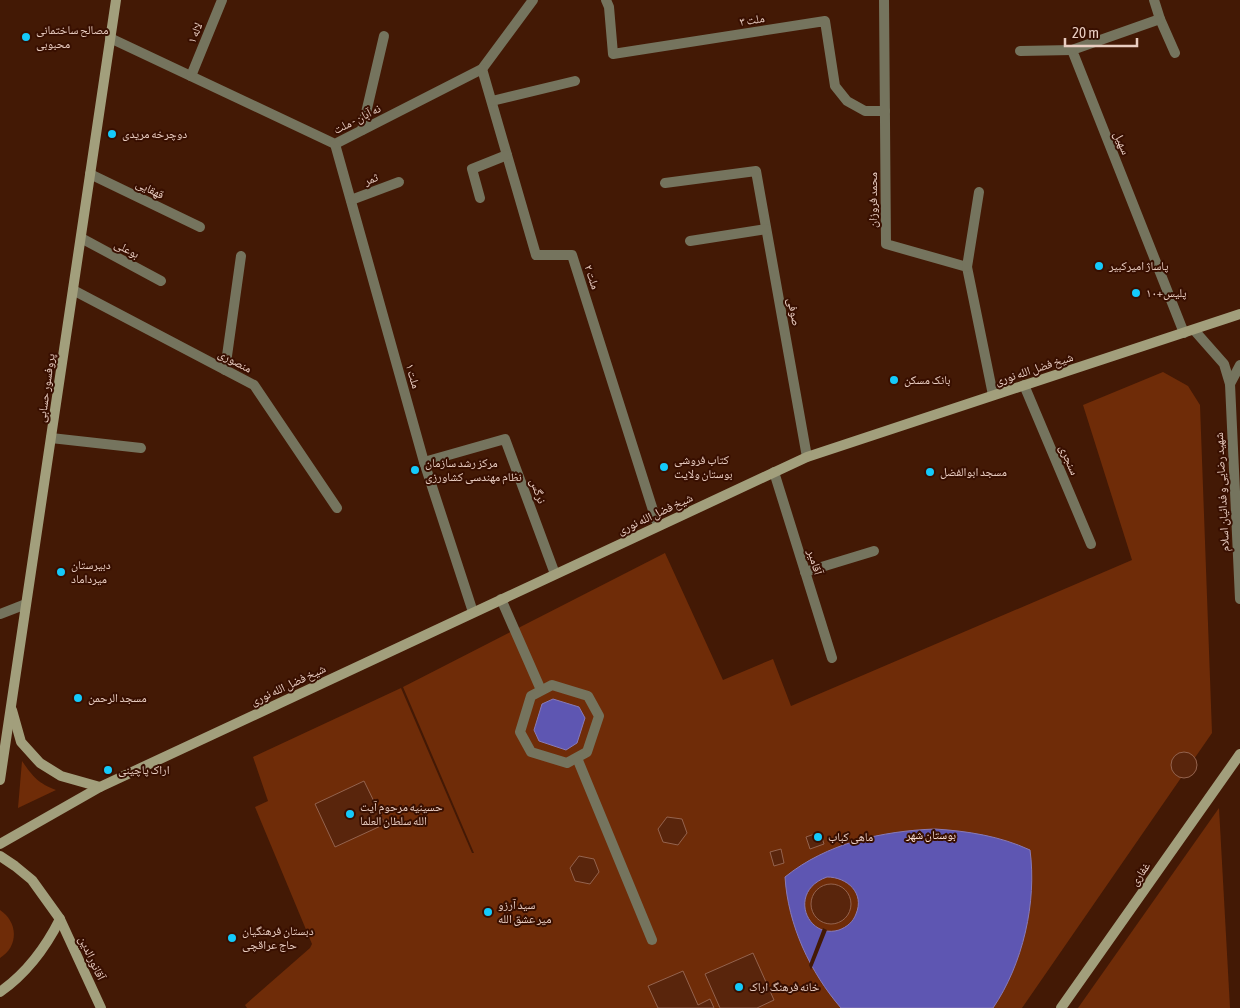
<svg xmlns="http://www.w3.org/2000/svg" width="1240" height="1008" viewBox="0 0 1240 1008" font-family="'Asap Condensed','Noto Naskh Arabic',sans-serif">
<rect width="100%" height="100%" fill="#431905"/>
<g fill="#6f2c08">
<path d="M1163,372L1188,386L1200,405L1212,733L1022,1008H247L245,1005L310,948L312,944L255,807L268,801L253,757L401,688L472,853H474L403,687L665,553L723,680L773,659L791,706L1132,560L1083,405Z"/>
<path d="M22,761C33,777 38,783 56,790L18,808Z"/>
<path d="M1219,808L1230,1008H1078Z"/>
<path d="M0,910C18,922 19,946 0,958Z"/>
</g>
<g fill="#5e56b2" stroke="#887ab6" fill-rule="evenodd">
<path d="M553,699L579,707L585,718L577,743L566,750L539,741L534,730L542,704Z"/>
<path d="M935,829C967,831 1000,836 1030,850C1037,902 1023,964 993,1008H841C810,972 788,925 785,877C827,843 882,831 935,829ZM827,877C847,877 865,893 856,914C853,922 847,927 839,930C807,940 787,891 827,877Z"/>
</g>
<path fill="#431905" d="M823,928L827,930L811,970L809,965Z"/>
<g fill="#59250c" stroke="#94634e">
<circle cx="1184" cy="765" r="13"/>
<path d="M364,781L385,824L335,847L315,804Z"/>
<path d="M667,817L682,819L687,833L678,845L663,842L658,829Z"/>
<path d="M820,832L824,844L810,849L806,837Z"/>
<path d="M781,849L784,863L774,866L770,852Z"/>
<path d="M579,856L594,859L599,872L590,884L575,881L570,868Z"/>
<circle cx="831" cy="904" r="20"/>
<path d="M753,953L774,1000L757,1008H720L705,974Z"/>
<path d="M683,971L698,1005L710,999L714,1008H658L648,986Z"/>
</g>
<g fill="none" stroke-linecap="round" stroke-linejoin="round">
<g stroke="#75745e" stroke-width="10">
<path d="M51,438L141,448"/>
<path d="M501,599L541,690"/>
<path d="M552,685L588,696L599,716L587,752L567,763L531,752L520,732L531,696Z"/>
<path d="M577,758L652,940"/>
</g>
<g stroke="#75745e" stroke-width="10">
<path d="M606,0L609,7L613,54L825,21L835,86L847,101L865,111H885"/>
<path d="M884,0L886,244L967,267L993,395"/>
<path d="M1154,0L1160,19L1175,53"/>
<path d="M1160,19L1072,50L1184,333"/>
<path d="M110,38L335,144L482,69L533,0"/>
<path d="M1020,51L1072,50"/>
<path d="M482,69L536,255H572L658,526"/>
<path d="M191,76L222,0"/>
<path d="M492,101L575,81"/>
<path d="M362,130L384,36"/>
<path d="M335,144L424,462L473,612"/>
<path d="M90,174L200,227"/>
<path d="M665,183L756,171L807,457"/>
<path d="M480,198L472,169L507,155"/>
<path d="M351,200L399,182"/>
<path d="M81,238L161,281"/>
<path d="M690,241L766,229"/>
<path d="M967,267L979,192"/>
<path d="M73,290L254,385L337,508"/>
<path d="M1194,330L1224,364L1230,384L1240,599"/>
<path d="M225,370L241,256"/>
<path d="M1230,384L1240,365"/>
<path d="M1024,385L1091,544"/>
<path d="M424,462L505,439L555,574"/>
<path d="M774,472L832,658"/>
<path d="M805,572L874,551"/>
<path d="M0,614L26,604"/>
</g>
<g stroke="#a29f7c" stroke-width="10">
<path d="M12,710L21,742L40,763L61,776L100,787"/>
<path d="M0,780L116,0"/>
<path d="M0,844L100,787L807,457L1240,314"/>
<path d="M0,856L15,866L32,880L60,919L101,1008"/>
<path d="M0,992C27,973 45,949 60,919"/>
<path d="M1061,1008L1240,754"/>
</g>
</g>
<g fill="#14cafb" stroke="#380f00" stroke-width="2">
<circle cx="26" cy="37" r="5"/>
<circle cx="112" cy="134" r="5"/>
<circle cx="1099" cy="266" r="5"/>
<circle cx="1136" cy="293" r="5"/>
<circle cx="894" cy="380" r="5"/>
<circle cx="664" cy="467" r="5"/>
<circle cx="415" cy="470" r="5"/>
<circle cx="930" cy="472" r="5"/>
<circle cx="61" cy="572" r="5"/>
<circle cx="78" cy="698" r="5"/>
<circle cx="108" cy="770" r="5"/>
<circle cx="350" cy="814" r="5"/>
<circle cx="818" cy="837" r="5"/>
<circle cx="488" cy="912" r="5"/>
<circle cx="232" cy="938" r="5"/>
<circle cx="739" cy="987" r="5"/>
</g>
<g text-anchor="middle" stroke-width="4" stroke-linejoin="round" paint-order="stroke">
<g font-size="12" fill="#e9cdc1" stroke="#380f00">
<text transform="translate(752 20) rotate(-9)" y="4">ملت ۳</text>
<text transform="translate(195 33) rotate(-68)" y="4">لاله ۱</text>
<text transform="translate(357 119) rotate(-27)" y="4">نه آبان - ملت</text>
<text transform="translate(1122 143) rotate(68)" y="4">سهیل</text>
<text transform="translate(371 179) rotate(-20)" y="4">ثمر</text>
<text transform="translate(150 189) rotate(26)" y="4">قهقایی</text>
<text transform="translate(873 200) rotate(-90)" y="4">محمد فروزان</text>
<text transform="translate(127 249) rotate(28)" y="4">بوعلی</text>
<text transform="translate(592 277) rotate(72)" y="4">ملت ۲</text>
<text transform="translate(794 312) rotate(80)" y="4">صوفی</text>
<text transform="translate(235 361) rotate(28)" y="4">منصوری</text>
<text transform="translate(1034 369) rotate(-18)" y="4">شیخ فضل الله نوری</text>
<text transform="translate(413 376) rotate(74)" y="4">ملت ۱</text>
<text transform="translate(46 388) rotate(-82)" y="4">پروفسور حسابی</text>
<text transform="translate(1069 460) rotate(67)" y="4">سنجری</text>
<text transform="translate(538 491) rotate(70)" y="4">نرگس</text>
<text transform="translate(1222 492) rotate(-93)" y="4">شهید رضایی و فدائیان اسلام</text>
<text transform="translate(655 514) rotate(-25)" y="4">شیخ فضل الله نوری</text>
<text transform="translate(815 562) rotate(73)" y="4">آقامیر</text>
<text transform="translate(288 685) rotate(-25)" y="4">شیخ فضل الله نوری</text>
<text transform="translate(1140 874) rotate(-55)" y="4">غفاری</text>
<text transform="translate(92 958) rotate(65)" y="4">آقانورالدین</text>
</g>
<g font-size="12" fill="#e9cdc1" stroke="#380f00" text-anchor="start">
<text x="36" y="34">مصالح ساختمانی<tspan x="36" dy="14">محبوبی</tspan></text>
<text x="122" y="138">دوچرخه مریدی</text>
<text x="1109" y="270">پاساژ امیرکبیر</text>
<text x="1146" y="297">پلیس+۱۰</text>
<text x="904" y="384">بانک مسکن</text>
<text x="674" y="464">کتاب فروشی<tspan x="674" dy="14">بوستان ولایت</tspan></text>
<text x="425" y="467">مرکز رشد سازمان<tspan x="425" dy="14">نظام مهندسی کشاورزی</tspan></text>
<text x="940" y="476">مسجد ابوالفضل</text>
<text x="71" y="569">دبیرستان<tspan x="71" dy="14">میرداماد</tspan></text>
<text x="88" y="702">مسجد الرحمن</text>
<text x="118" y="774">اراک پاچینی</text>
<text x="360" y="811">حسینیه مرحوم آیت<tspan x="360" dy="14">الله سلطان العلما</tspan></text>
<text x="828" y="841">ماهی کباب</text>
<text x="498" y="909">سید آرزو<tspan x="498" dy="14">میر عشق الله</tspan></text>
<text x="242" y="935">دبستان فرهنگیان<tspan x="242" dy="14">حاج عراقچی</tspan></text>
<text x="749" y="991">خانه فرهنگ اراک</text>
</g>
<g font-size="12" fill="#f7dcd1" stroke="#380f00">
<text x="931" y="839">بوستان شهر</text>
</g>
</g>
<path d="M1065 38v8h72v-8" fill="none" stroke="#e9cdc1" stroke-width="2.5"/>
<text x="1072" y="38" font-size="15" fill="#e9cdc1" stroke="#380f00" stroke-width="4" paint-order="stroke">20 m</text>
</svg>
